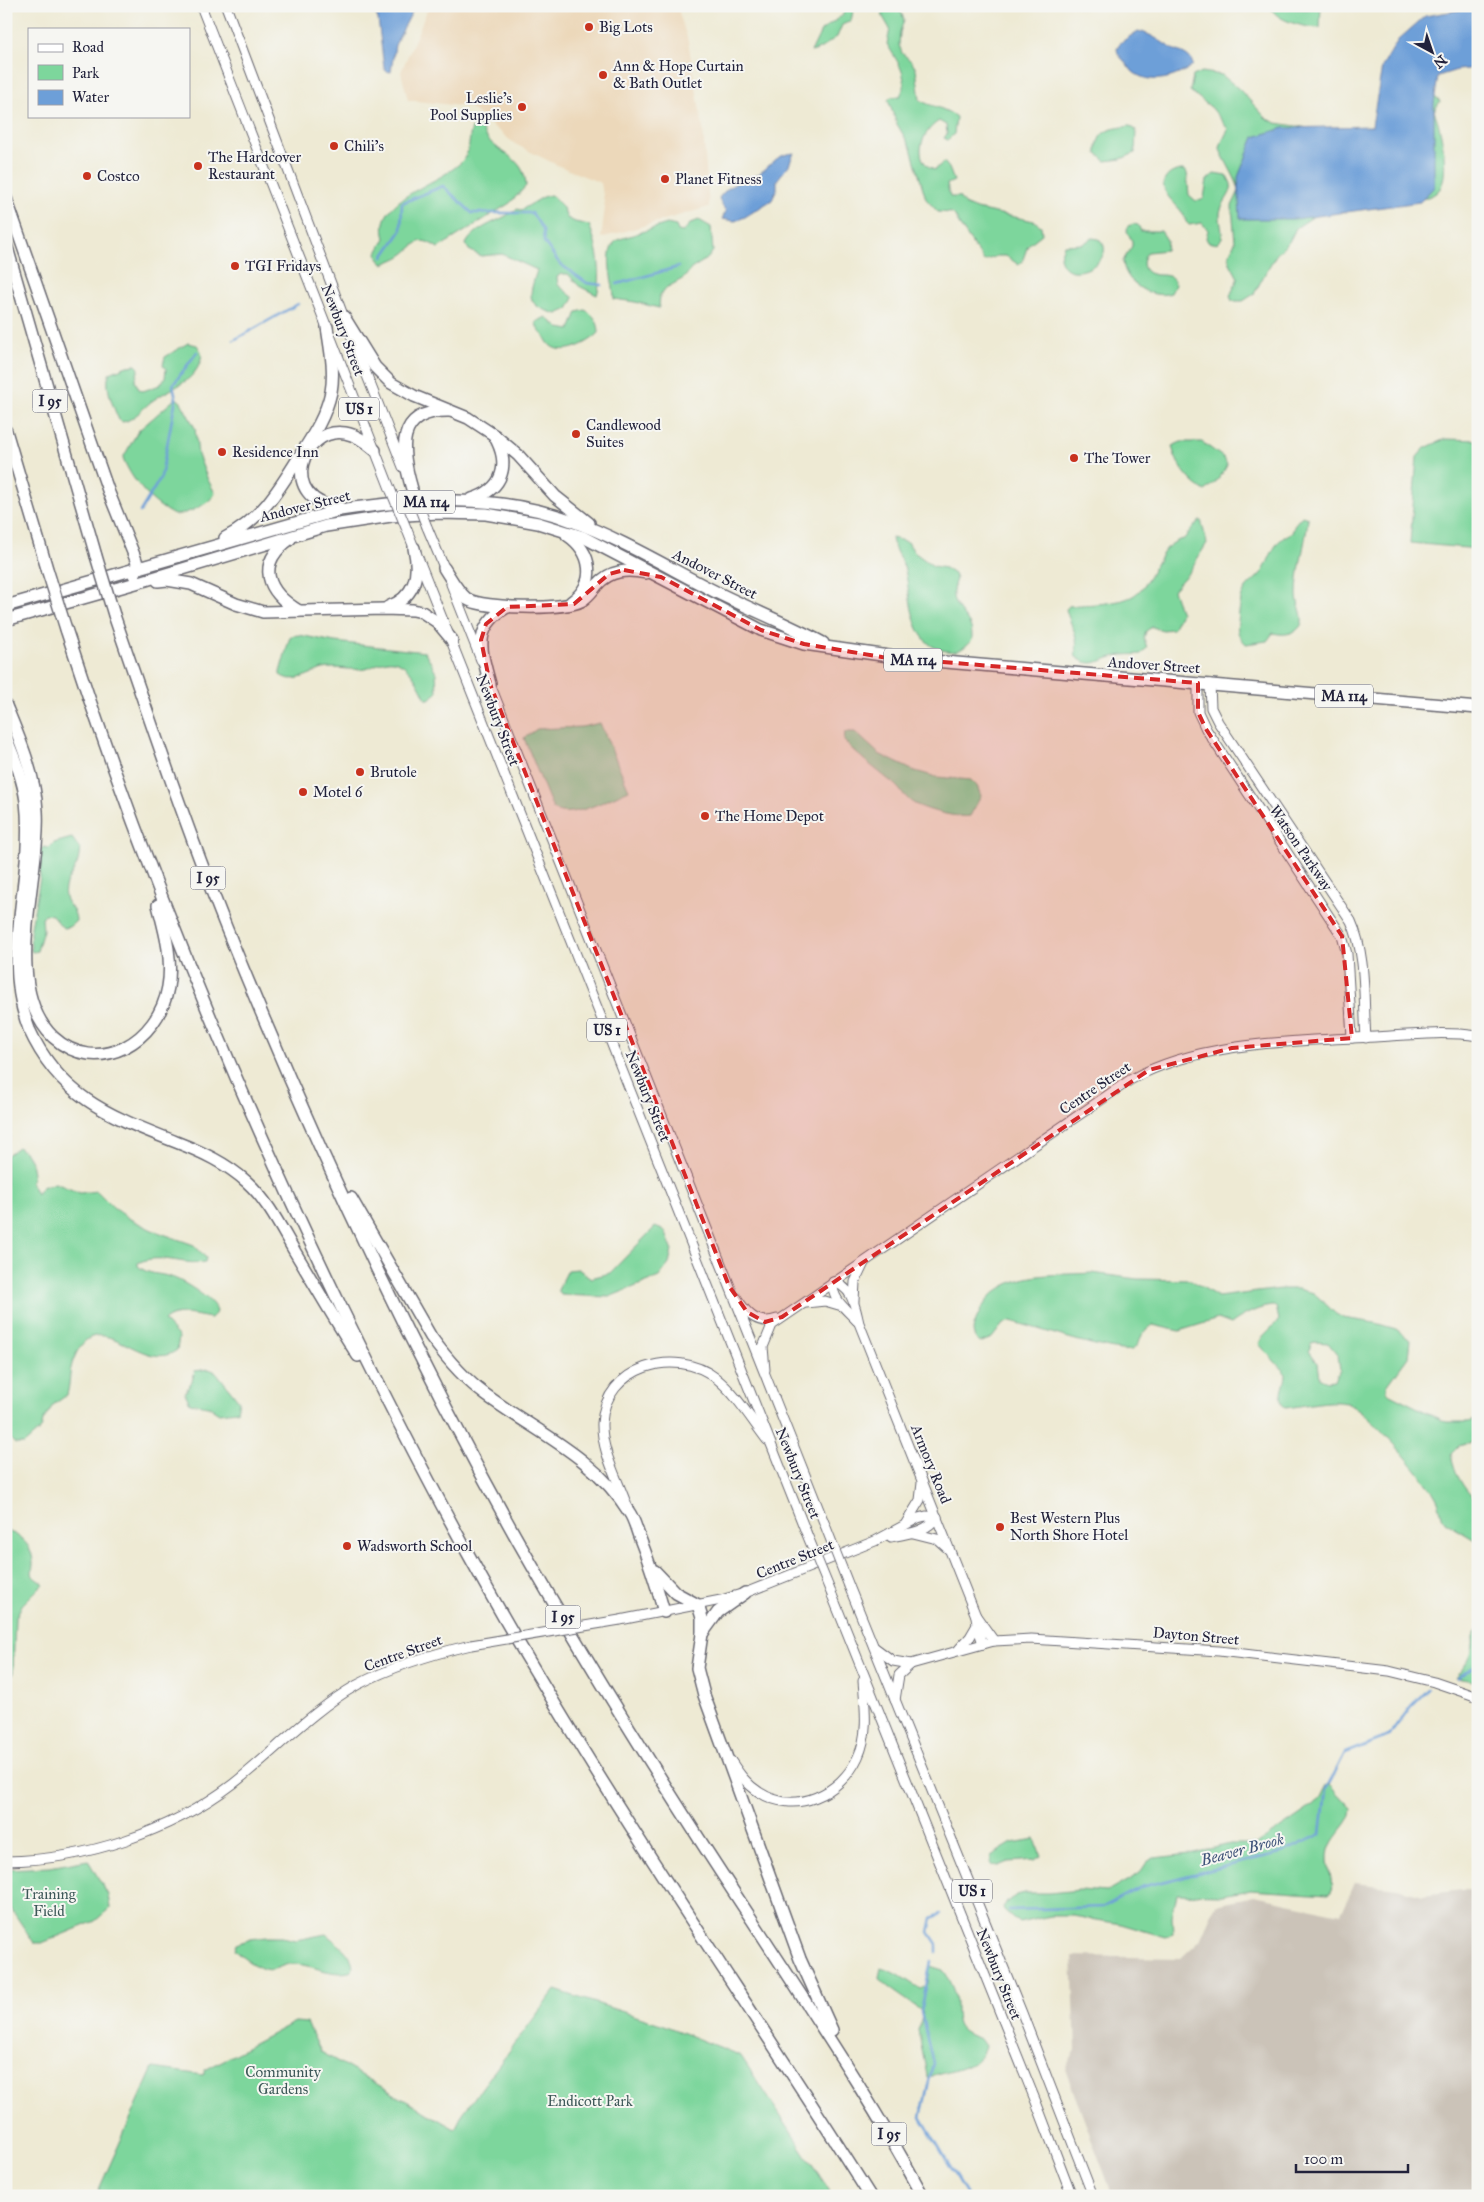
<svg xmlns="http://www.w3.org/2000/svg" width="1484" height="2202" viewBox="0 0 1484 2202" font-family="'IM FELL Great Primer',serif">
<rect width="100%" height="100%" fill="#f6f6f2"/>
<filter id="ink" filterUnits="userSpaceOnUse"><feTurbulence type="fractalNoise" baseFrequency=".02" numOctaves="2"/><feDisplacementMap in="SourceGraphic" scale="10" xChannelSelector="R" yChannelSelector="G"/><feConvolveMatrix kernelMatrix="1 2 1 2 8 2 1 2 1" color-interpolation-filters="sRGB"/></filter>
<filter id="wash" filterUnits="userSpaceOnUse"><feTurbulence type="fractalNoise" baseFrequency=".0096" numOctaves="4" result="noise"/><feDisplacementMap in="SourceGraphic" scale="20" xChannelSelector="R" yChannelSelector="G"/><feGaussianBlur stdDeviation="1.12" result="paint"/><feColorMatrix in="noise" values="0 0 0 0 0 0 0 0 0 0 0 0 0 0 0 0 0 1.4 0 .05"/><feComposite in="paint" operator="in"/></filter>
<g filter="url(#wash)">
<rect width="100%" height="100%" fill="#eeead4"/>
<path fill="#ecd8ba" d="M429,6H677L688,41L703,129L709,207L601,238L605,208L601,183L559,166L515,144L469,107L408,100L401,72Z"/>
<path fill="#cbc3b8" d="M1355,1883L1397,1888L1423,1895L1478,1888V2196H1113L1065,2069L1076,2049L1072,1956L1181,1958L1200,1940L1216,1904L1254,1896L1341,1914Z"/>
<g fill="#7dd69c" stroke="#507c6c" fill-rule="evenodd">
<path d="M845,6H854L851,21L842,25L837,37C828,42 822,50 811,52L821,31L843,15Z"/>
<path d="M882,6H904L900,9L904,20L900,32L899,45L902,53L911,61L916,69L920,100C928,106 944,107 956,117L954,134L948,140L944,138L947,134L946,125L939,121C922,131 911,159 934,170L944,162L949,168L954,181L947,184L950,197H959L964,204L976,209L1034,221L1041,226L1042,234L1028,245L1022,262L1019,265L1006,256H997L984,261L959,224L955,216L952,213L938,212L926,199L911,148L897,124L888,100L891,97L900,96C911,77 896,60 887,44L890,29L883,17Z"/>
<path d="M1271,6C1288,6 1305,13 1321,6L1320,28C1308,28 1273,21 1271,6Z"/>
<path d="M1202,72L1222,75L1240,90L1266,118L1276,123L1336,132H1367L1414,82L1440,101L1434,111C1441,126 1452,180 1437,192C1434,195 1427,197 1423,199L1317,214L1296,228L1289,242L1276,255L1267,270L1254,294L1243,301H1232L1230,296L1238,278L1230,263L1229,255L1235,242L1232,206L1239,191C1238,180 1219,152 1220,148C1221,142 1226,135 1228,129L1212,108L1190,91L1193,76Z"/>
<path d="M481,126C489,155 525,151 526,186L510,203L438,248C421,237 420,240 405,253C399,258 390,261 383,264L379,260L377,253L385,238C372,197 442,185 463,160C471,150 468,139 472,128Z"/>
<path d="M1130,126L1136,130L1135,153L1121,159L1106,161L1097,154C1096,129 1110,129 1130,126Z"/>
<path d="M1183,170L1187,173L1189,195L1196,201L1204,198L1207,180L1214,174L1226,176C1240,190 1222,199 1220,213C1219,221 1223,230 1222,238L1216,244L1208,242L1206,238L1208,230L1202,223L1189,225L1186,222C1183,208 1173,205 1166,193C1158,180 1171,170 1183,170Z"/>
<path d="M551,195L562,206L567,218L575,222L589,225C597,243 603,275 597,295L579,286L568,274H561L557,277L558,285L574,298L568,309L557,314C524,305 529,297 537,270L502,254L481,256L469,250L466,244C475,226 502,221 517,209L521,210L545,196Z"/>
<path d="M699,220L711,227L713,251L708,258L691,269L684,278L666,288L660,295L659,308L635,302L614,299C614,281 602,254 617,240L667,224L676,226L678,231L683,232L691,223Z"/>
<path d="M1133,224L1138,225L1141,231H1161L1167,240L1166,250L1148,252C1141,259 1141,271 1152,274C1157,276 1163,274 1168,276C1173,277 1174,280 1175,285L1171,293C1150,300 1124,282 1123,261L1132,246V241L1127,231L1128,226Z"/>
<path d="M1092,238L1099,239C1122,259 1064,290 1060,256L1064,245L1083,244Z"/>
<path d="M585,310C594,314 599,323 599,333C589,343 564,356 551,346C548,344 546,339 544,336C539,331 537,329 536,322L546,317L559,328L570,330L577,312Z"/>
<path d="M188,343L197,345C201,350 203,356 200,363C191,384 172,387 155,399C145,405 135,420 123,422L119,420C114,409 103,383 110,373L127,366L136,365L139,368L135,381L139,389L143,391L160,385L165,378L166,369L163,365L165,357Z"/>
<path d="M176,398L181,402L195,428L198,455L208,480L215,493C211,504 185,515 174,515C152,504 132,481 123,458L138,431Z"/>
<path d="M1445,439L1478,440V549L1410,543L1417,457L1425,448Z"/>
<path d="M1181,442H1202L1224,458L1227,465C1221,477 1216,483 1205,491C1190,482 1176,465 1172,446Z"/>
<path d="M1302,516L1308,518C1306,543 1297,569 1297,595C1297,605 1307,620 1299,628C1292,635 1282,635 1273,633L1267,641L1246,644C1234,632 1238,627 1239,612C1241,602 1240,596 1247,587C1252,581 1258,578 1263,571C1272,556 1273,540 1292,533L1295,524Z"/>
<path d="M1201,520L1207,543L1189,572L1173,590L1181,613L1173,629L1163,630L1152,627L1146,631L1144,638L1147,648L1141,654C1133,655 1124,654 1117,656C1100,659 1092,670 1075,656C1080,633 1071,629 1066,609L1069,606C1086,604 1124,605 1137,593C1155,578 1158,543 1184,539L1193,527Z"/>
<path d="M892,538L908,542L914,552L933,566L945,568L954,574L956,579C947,603 959,607 970,625C972,629 972,635 972,640C962,650 957,654 942,650C910,643 911,595 905,570C902,559 893,550 892,538Z"/>
<path d="M299,635L335,642L425,652L436,672L437,693L429,699H426C419,684 407,658 387,661C380,662 373,667 366,669C352,671 337,666 323,669C310,673 294,685 280,675V672L289,640L291,636Z"/>
<path d="M600,723L629,790C610,798 571,821 553,809L524,738L537,729L582,727Z"/>
<path d="M845,732H855L879,754L912,770L936,777L971,780L977,786L981,796L970,816C957,818 930,811 917,805C907,801 902,791 894,784C877,770 859,757 844,741Z"/>
<path d="M72,838L80,849C79,854 79,859 77,864C72,875 62,884 65,897C67,906 76,909 76,921L69,927L63,928L52,915L45,914L42,918L43,930L37,951L33,952L31,951L30,933L40,878V850L43,847L49,848L54,843Z"/>
<path d="M18,1147L27,1154L31,1162L33,1173L31,1182L37,1194L42,1187L55,1183L80,1193L97,1191L113,1207L128,1218L152,1230L194,1245L206,1258L205,1262C183,1266 159,1252 138,1263V1266C148,1275 159,1273 171,1277C182,1280 216,1301 217,1312L211,1318C197,1316 175,1309 164,1321L179,1337L177,1350C141,1377 95,1295 72,1364C69,1373 70,1385 67,1395L53,1405L43,1421L41,1429L24,1444H15L6,1434V1156Z"/>
<path d="M655,1227L665,1231L672,1249L669,1264L659,1277L609,1297L561,1295L558,1290L568,1270L578,1269L591,1278L610,1273Z"/>
<path d="M1092,1273L1137,1279L1191,1280L1218,1297L1281,1289H1299L1316,1295L1336,1314L1343,1318L1375,1323L1396,1329L1410,1340L1408,1357L1387,1386V1391L1390,1394L1446,1422H1469L1478,1418V1440L1459,1446L1451,1454C1455,1474 1462,1488 1478,1502V1542L1445,1522C1440,1515 1441,1505 1436,1497C1426,1478 1365,1407 1347,1403C1326,1399 1306,1406 1285,1408C1276,1400 1286,1385 1286,1374L1259,1344L1263,1336L1279,1320L1276,1306C1262,1305 1241,1316 1231,1324L1218,1319L1179,1331L1153,1325C1139,1330 1141,1347 1131,1350C1115,1354 1033,1327 1011,1321L1003,1324L992,1338L979,1343C971,1334 972,1329 977,1318C997,1269 1048,1276 1092,1273ZM1315,1342L1328,1343L1338,1355L1340,1370L1335,1380L1327,1381L1320,1378L1318,1363L1309,1351L1311,1343Z"/>
<path d="M209,1369L216,1372L239,1401L237,1411L219,1413L208,1406L190,1403L185,1393L192,1381L195,1371Z"/>
<path d="M6,1531C22,1535 33,1547 33,1564C33,1568 31,1572 33,1576C35,1579 40,1581 43,1584L22,1605L15,1619L13,1672L6,1695Z"/>
<path d="M1478,1630V1684L1474,1681L1455,1678C1466,1665 1475,1653 1473,1636Z"/>
<path d="M1330,1785L1352,1808C1351,1812 1352,1816 1349,1819C1343,1830 1333,1837 1329,1850C1325,1865 1334,1878 1331,1893L1327,1895L1251,1890L1222,1895L1177,1894L1172,1916L1173,1934L1165,1937L1121,1924L1073,1916H1050L1019,1923L1004,1910L1003,1907L1009,1900L1017,1895L1025,1893H1049L1080,1890L1107,1892L1139,1874L1147,1862L1154,1858L1190,1854L1230,1844H1257L1314,1805L1320,1798L1326,1786Z"/>
<path d="M1035,1839L1041,1856L1035,1860L1008,1862L998,1866L991,1865V1856L1012,1843Z"/>
<path d="M88,1860L108,1895L110,1908L95,1921L42,1943H34L6,1901V1869L50,1867Z"/>
<path d="M326,1934C336,1943 357,1956 352,1971C331,1978 312,1963 290,1964C281,1965 273,1972 264,1969C252,1965 243,1958 234,1950L236,1944L251,1939L266,1937H282L296,1940Z"/>
<path d="M930,1966L943,1970C949,1980 956,1992 956,2004C956,2027 957,2031 980,2039L985,2046C980,2070 947,2070 929,2078L927,2075L918,2030L923,2013C914,2003 881,1985 879,1977L881,1968C896,1971 908,1982 921,1989L928,1984Z"/>
<path d="M555,1990L661,2024L741,2056L833,2196H96L153,2068L203,2075L205,2070L295,2022L307,2023L321,2052L455,2129L463,2113Z"/>
</g>
<g fill="#6d9fd8" stroke="#48608a">
<path d="M372,6H415L395,45L391,72L386,71L384,68L378,19Z"/>
<path d="M1478,7V68L1457,70L1438,76L1434,104V187L1420,202L1295,219H1240L1238,177L1254,137L1284,128L1372,126L1382,67L1398,40L1425,16Z"/>
<path d="M1138,31C1152,34 1161,42 1173,49C1181,53 1191,54 1193,65C1178,78 1150,86 1133,72C1130,69 1128,65 1125,62C1121,57 1118,56 1117,49L1120,43Z"/>
<path d="M794,153L789,165L777,180V189L772,200L745,217L735,221L722,219L726,211L721,204L719,198C733,179 744,184 760,173C774,163 775,155 794,153Z"/>
</g>
<g fill="none" stroke-linecap="round" stroke-linejoin="round">
<g stroke="#6d9fd8" stroke-width="2.5">
<path d="M383,257L401,231L402,203L443,186L472,213H532L543,230L544,242L560,264L587,283L602,285"/>
<path d="M617,284L678,267"/>
<path d="M234,340L298,304"/>
<path d="M140,512L161,477L176,398L173,385L197,352"/>
<path d="M1457,1678L1478,1663"/>
<path d="M1009,1910L1103,1907L1141,1887L1284,1852L1321,1834L1326,1790L1345,1753L1389,1736L1411,1706L1428,1689"/>
<path d="M937,1952V1944L929,1932L932,1918L941,1914"/>
<path d="M931,1961L921,2012L933,2063L921,2117L968,2196"/>
</g>
</g>
</g>
<g filter="url(#ink)">
<g fill="none" stroke-linecap="round" stroke-linejoin="round">
<g stroke="#696871" stroke-width="11">
<g id="secondary">
<path d="M1198,683V712L1206,729L1342,936L1347,954L1352,1038"/>
<path d="M1210,684L1211,708L1218,722L1351,921C1367,956 1363,999 1366,1038"/>
<path d="M833,1282C853,1287 855,1307 859,1323L976,1616L977,1625L983,1644"/>
<path d="M833,1282C831,1299 847,1310 857,1321"/>
<path d="M736,1297C746,1313 757,1326 777,1319"/>
<path d="M854,1301L855,1282L864,1263"/>
<path d="M806,1303L825,1301L842,1306"/>
<path d="M765,1370L763,1347L772,1325L1130,1080C1199,1041 1297,1041 1375,1037C1409,1035 1444,1031 1478,1036"/>
<path d="M906,1523L920,1500L922,1483"/>
<path d="M913,1533L937,1539L948,1549"/>
<path d="M891,1537C908,1533 926,1533 937,1517"/>
<path d="M976,1616L994,1641"/>
<path d="M620,1620L721,1600L745,1593L875,1541L918,1518L926,1516L937,1517"/>
<path d="M874,1647L893,1661L911,1664"/>
<path d="M959,1649L970,1637L977,1625"/>
<path d="M895,1700L899,1675L911,1664L994,1641L1031,1639L1219,1651L1389,1671L1434,1682L1478,1697"/>
<path d="M6,1861C85,1860 170,1832 233,1784C274,1752 311,1711 357,1685C393,1666 432,1654 471,1645"/>
</g>
</g>
<g stroke="#696871" stroke-width="11">
<g id="primary">
<path d="M201,6L391,491"/>
<path d="M226,6L346,323"/>
<path d="M351,335L403,467"/>
<path d="M427,527L446,572"/>
<path d="M407,530L806,1532"/>
<path d="M451,584L481,660"/>
<path d="M488,679L825,1525"/>
<path d="M626,1503C617,1478 601,1450 602,1423C605,1367 675,1346 716,1378C736,1394 751,1419 767,1440"/>
<path d="M849,1586L1022,2013L1093,2196"/>
<path d="M832,1595L1036,2102L1072,2196"/>
<path d="M731,1761C739,1773 746,1784 759,1792C795,1816 841,1794 858,1757C869,1734 865,1706 863,1681"/>
</g>
</g>
<g stroke="#696871" stroke-width="14">
<g id="highway">
<path d="M6,198L109,493L136,560L138,568L134,575"/>
<path d="M6,244L96,556"/>
<path d="M344,317L375,367L391,383L414,396L468,418L494,435L518,455L555,496L589,523"/>
<path d="M6,431L48,572"/>
<path d="M412,489C401,452 394,410 449,411"/>
<path d="M472,499C504,489 510,464 495,437"/>
<path d="M340,508C276,500 302,426 345,433C357,435 366,442 375,450"/>
<path d="M567,535C592,552 598,583 571,602"/>
<path d="M225,538C262,519 280,488 301,454C314,434 326,415 331,392C335,370 330,348 327,327"/>
<path d="M290,539C255,564 267,592 299,611"/>
<path d="M444,568C451,579 457,591 467,599C483,609 564,610 581,601C588,597 592,591 597,585C610,570 627,569 646,573"/>
<path d="M158,581L167,580L191,584L236,604L263,612L384,609L413,610L422,612L437,622L452,640"/>
<path d="M6,606L340,510C416,499 498,493 572,521C621,539 667,567 714,591C750,609 788,624 823,643"/>
<path d="M388,607C415,597 420,575 414,548"/>
<path d="M114,615C150,720 185,824 226,927C311,1137 407,1343 518,1541C593,1673 674,1802 758,1929C815,2017 873,2103 923,2196"/>
<path d="M6,620L136,583L326,526L391,516L438,513L486,514L538,523L583,537L761,630L804,644L910,659L1478,708"/>
<path d="M66,629C142,863 236,1090 343,1311C404,1436 468,1560 540,1679C644,1855 761,2022 870,2196"/>
<path d="M490,684C481,650 472,628 507,607"/>
<path d="M6,706C20,740 35,774 37,811C41,877 0,985 53,1037C98,1078 159,1041 168,987C173,959 165,932 158,905"/>
<path d="M6,738C15,759 23,779 26,801C35,880 0,952 29,1029C60,1098 111,1116 176,1142C202,1152 226,1163 247,1182C268,1201 281,1228 295,1252C316,1287 336,1322 358,1356"/>
<path d="M351,1198L431,1337C447,1359 464,1379 486,1395C536,1432 594,1456 629,1512C634,1519 636,1528 639,1536C649,1561 657,1587 664,1612"/>
<path d="M655,1571L676,1593L698,1605L702,1618V1634L697,1668L704,1695L800,1959L832,2030"/>
<path d="M702,1634L718,1612L745,1593"/>
</g>
</g>
<use href="#secondary" stroke="#fff" stroke-width="9"/>
<use href="#primary" stroke="#fff" stroke-width="9"/>
<use href="#highway" stroke="#fff" stroke-width="11"/>
<g stroke="#696871" stroke-width="11" stroke-linecap="butt">
<path id="secondary-bridge" d="M471,1645L620,1620"/>
</g>
<g stroke="#696871" stroke-width="11" stroke-linecap="butt">
<g id="primary-bridge">
<path d="M412,489L427,527"/>
<path d="M391,491L407,530"/>
<path d="M825,1525L849,1586"/>
<path d="M806,1532L832,1595"/>
</g>
</g>
<g stroke="#696871" stroke-width="14" stroke-linecap="butt">
<g id="highway-bridge">
<path d="M96,556L114,615"/>
<path d="M48,572L66,629"/>
</g>
</g>
<use href="#secondary-bridge" stroke="#fff" stroke-width="9"/>
<use href="#primary-bridge" stroke="#fff" stroke-width="9"/>
<use href="#highway-bridge" stroke="#fff" stroke-width="11"/>
</g>
</g>
<path fill="#d62828" fill-opacity="0.2" stroke="#d62828" stroke-width="4" stroke-dasharray="10 6" stroke-linejoin="round" d="M624,570L661,577L761,630L804,644L882,657L1198,683V712L1206,729L1342,936L1352,1038L1232,1048L1149,1070L782,1317L765,1322L747,1312L729,1286L490,684L481,640L486,624L507,607L574,604L609,574Z"/>
<g fill="#c8321e" stroke="#f6f6f2" stroke-width="2">
<circle cx="589" cy="27" r="5"/>
<circle cx="603" cy="75" r="5"/>
<circle cx="522" cy="107" r="5"/>
<circle cx="334" cy="146" r="5"/>
<circle cx="198" cy="166" r="5"/>
<circle cx="87" cy="176" r="5"/>
<circle cx="665" cy="179" r="5"/>
<circle cx="235" cy="266" r="5"/>
<circle cx="576" cy="434" r="5"/>
<circle cx="222" cy="452" r="5"/>
<circle cx="1074" cy="458" r="5"/>
<circle cx="360" cy="772" r="5"/>
<circle cx="303" cy="792" r="5"/>
<circle cx="705" cy="816" r="5"/>
<circle cx="1000" cy="1527" r="5"/>
<circle cx="347" cy="1546" r="5"/>
</g>
<g text-anchor="middle" stroke-width="4" stroke-linejoin="round" paint-order="stroke">
<g fill="#f6f6f2" stroke="#626272" stroke-width="1">
<rect x="32.5" y="389.5" width="35" height="23" rx="4"/>
<rect x="339" y="397.5" width="40" height="23" rx="4"/>
<rect x="397" y="490.5" width="58" height="23" rx="4"/>
<rect x="884" y="648.5" width="58" height="23" rx="4"/>
<rect x="1315" y="684.5" width="58" height="23" rx="4"/>
<rect x="190.5" y="866.5" width="35" height="23" rx="4"/>
<rect x="587" y="1018.5" width="40" height="23" rx="4"/>
<rect x="545.5" y="1605.5" width="35" height="23" rx="4"/>
<rect x="952" y="1879.5" width="40" height="23" rx="4"/>
<rect x="871.5" y="2122.5" width="35" height="23" rx="4"/>
</g>
<g font-size="14" font-weight="bold" fill="#22223b">
<text x="50" y="406">I 95</text>
<text x="359" y="414">US 1</text>
<text x="426" y="507">MA 114</text>
<text x="913" y="665">MA 114</text>
<text x="1344" y="701">MA 114</text>
<text x="208" y="883">I 95</text>
<text x="607" y="1035">US 1</text>
<text x="563" y="1622">I 95</text>
<text x="972" y="1896">US 1</text>
<text x="889" y="2139">I 95</text>
</g>
<g font-size="15" fill="#22223b" stroke="#f6f6f2" text-anchor="start">
<text x="599" y="32">Big Lots</text>
<text x="613" y="71">Ann &amp; Hope Curtain<tspan x="613" dy="17">&amp; Bath Outlet</tspan></text>
<text x="512" y="103" text-anchor="end">Leslie's<tspan x="512" dy="17">Pool Supplies</tspan></text>
<text x="344" y="151">Chili's</text>
<text x="208" y="162">The Hardcover<tspan x="208" dy="17">Restaurant</tspan></text>
<text x="97" y="181">Costco</text>
<text x="675" y="184">Planet Fitness</text>
<text x="245" y="271">TGI Fridays</text>
<text x="586" y="430">Candlewood<tspan x="586" dy="17">Suites</tspan></text>
<text x="232" y="457">Residence Inn</text>
<text x="1084" y="463">The Tower</text>
<text x="370" y="777">Brutole</text>
<text x="313" y="797">Motel 6</text>
<text x="715" y="821">The Home Depot</text>
<text x="1010" y="1523">Best Western Plus<tspan x="1010" dy="17">North Shore Hotel</tspan></text>
<text x="357" y="1551">Wadsworth School</text>
</g>
<g font-size="15" fill="#22223b" stroke="#f6f6f2">
<text transform="translate(343 330) rotate(69)" y="5">Newbury Street</text>
<text transform="translate(305 506) rotate(-14)" y="5">Andover Street</text>
<text transform="translate(715 574) rotate(27)" y="5">Andover Street</text>
<text transform="translate(1154 665) rotate(4)" y="5">Andover Street</text>
<text transform="translate(498 720) rotate(69)" y="5">Newbury Street</text>
<text transform="translate(1301 848) rotate(56)" y="5">Watson Parkway</text>
<text transform="translate(1095 1088) rotate(-34)" y="5">Centre Street</text>
<text transform="translate(648 1096) rotate(68)" y="5">Newbury Street</text>
<text transform="translate(931 1464) rotate(68)" y="5">Armory Road</text>
<text transform="translate(798 1473) rotate(68)" y="5">Newbury Street</text>
<text transform="translate(795 1559) rotate(-22)" y="5">Centre Street</text>
<text transform="translate(1196 1636) rotate(5)" y="5">Dayton Street</text>
<text transform="translate(403 1653) rotate(-20)" y="5">Centre Street</text>
<text transform="translate(999 1974) rotate(68)" y="5">Newbury Street</text>
</g>
<g font-size="15" fill="#3d5858" stroke="#f6f6f2">
<text x="49" y="1899">Training<tspan x="49" dy="17">Field</tspan></text>
<text x="283" y="2077">Community<tspan x="283" dy="17">Gardens</tspan></text>
<text x="590" y="2106">Endicott Park</text>
</g>
<g font-size="16" font-style="italic" fill="#40547a" stroke="#f6f6f2">
<text transform="translate(1242 1849) rotate(-15)" y="6">Beaver Brook</text>
</g>
</g>
<rect width="1484" height="2202" fill="none" stroke="#f6f6f2" stroke-width="25"/>
<rect x="28" y="28" width="162" height="90" fill="#f6f6f2" stroke="#a1a1a9"/>
<rect x="38" y="44" width="25" height="8" fill="#ffffff" stroke="#a1a1a9"/>
<text x="72" y="52" font-size="15" fill="#22223b">Road</text>
<rect x="38" y="65" width="25" height="15" fill="#7dd69c" stroke="#a1a1a9"/>
<text x="72" y="78" font-size="15" fill="#22223b">Park</text>
<rect x="38" y="90" width="25" height="15" fill="#6d9fd8" stroke="#a1a1a9"/>
<text x="72" y="102" font-size="15" fill="#22223b">Water</text>
<g transform="translate(1432 52) rotate(140)" stroke="#f6f6f2" stroke-width="4" paint-order="stroke">
<path d="M0-4L9 19L0 12L-9 19Z" fill="#22223b"/>
<text y="-8" font-size="14" font-weight="bold" text-anchor="middle" fill="#22223b">N</text>
</g>
<path d="M1296 2164v8h112v-8" fill="none" stroke="#22223b" stroke-width="2.5"/>
<text x="1304" y="2164" font-size="15" fill="#22223b" stroke="#f6f6f2" stroke-width="4" paint-order="stroke">100 m</text>
</svg>
